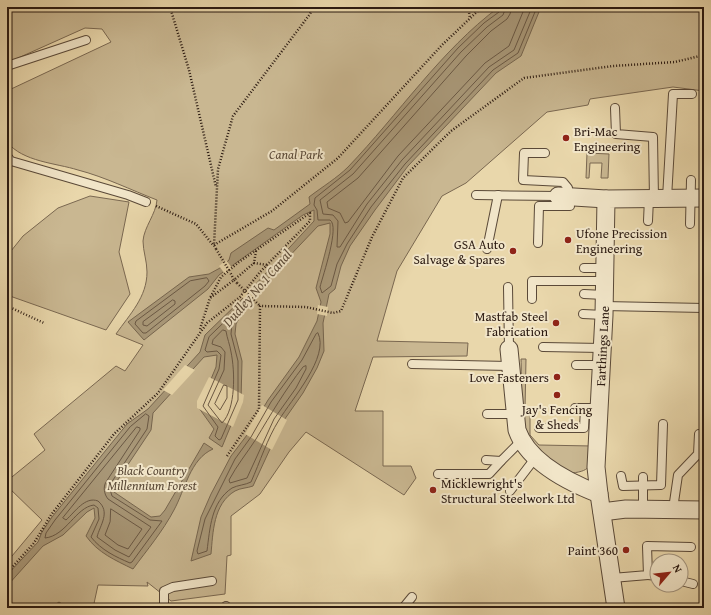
<svg xmlns="http://www.w3.org/2000/svg" width="711" height="615" viewBox="0 0 711 615" font-family="'Gentium Book Plus',serif">
<rect width="100%" height="100%" fill="#e9d7ab"/>
<filter id="stains"><feTurbulence type="fractalNoise" baseFrequency=".005" numOctaves="4"/><feColorMatrix values="0 0 0 0 .2 0 0 0 0 .09 0 0 0 0 .02 0 0 0 .5 -.17"/></filter>
<radialGradient id="worn" r=".72"><stop offset=".6" stop-color="#630" stop-opacity="0"/><stop offset="1" stop-color="#630" stop-opacity=".3"/></radialGradient>
<g fill="#c9b791" stroke="#7a6851">
<path d="M7,7H704V91L673,87L590,99L588,105L547,112L466,183L442,196L397,271L377,341L468,343L467,356L373,357L355,411H383V466H411L416,478L404,495L306,432L289,452L260,494L231,516V555L227,556L225,594L171,601L147,582L148,586L98,585L93,608H7V562L42,520L7,486V481L45,450L34,434L116,366L125,371L143,345L116,334C130,314 147,297 147,272C147,261 143,251 143,241C144,227 156,214 157,200C131,190 105,177 78,170C56,163 23,162 7,142V87L9,90L111,42L102,29L85,28L7,63Z"/>
<path d="M587,153L609,154L608,178H601L602,163H590L589,178H586Z"/>
<path d="M90,196L129,202L119,252L130,294L106,330L7,295V256L23,236L58,208Z"/>
<path d="M521,359H526L525,410L530,411V435L539,445L592,446C592,464 592,471 572,473C556,464 538,454 528,439C519,424 522,377 521,359Z"/>
</g>
<g fill="#a89777" stroke="#76654e">
<path d="M499,7H541L521,56L496,73L408,166L375,210L350,246L341,266L335,289L329,294L323,323L324,351L317,368L303,393L282,423L253,486C248,488 240,488 235,491C213,504 213,533 211,554L191,561L201,517L211,494L231,456L247,435L268,400L299,357L317,321L321,302L316,288L330,234V223L318,226L244,304L245,307L236,324L235,334L242,361L241,401L222,447L209,438L214,429L199,408L216,367L217,355L204,357L153,413L151,430L113,487L114,492L151,517L160,516L165,510L204,443L213,449C190,459 185,490 174,510C163,531 147,550 133,569C115,560 98,553 86,536L95,518L94,508L87,512L63,535L43,546L7,586V575L38,542L42,532L52,517L127,424L148,409L200,352L205,335L242,299L314,221V210L303,215L219,275L208,289L144,340L128,322L189,277L209,274L220,268L229,260L231,253L268,228L274,230L310,204L309,197C322,187 337,178 348,167C399,114 440,51 499,7Z"/>
<path d="M59,602L68,608H50Z"/>
</g>
<g fill="#e9d7ab">
<path d="M226,260L232,268L225,274L219,266Z"/>
<path d="M248,289L255,295L248,303L241,296Z"/>
<path d="M318,305L328,307L327,316L317,314Z"/>
<path d="M185,365L195,370L172,395L163,390Z"/>
<path d="M209,377L244,395L243,402L233,427L197,408V401Z"/>
<path d="M262,405L287,420L272,450L245,434Z"/>
</g>
<g fill="none" stroke-linecap="round" stroke-linejoin="round">
<g stroke="#6a5844" stroke-width="1">
<path d="M501,7L499,12L484,23L458,48L350,170L315,198L314,205L317,210L318,220H330C340,226 323,275 320,287L322,293L331,286L337,264L347,244L371,207L405,164L493,70L518,53L537,7"/>
<path d="M506,7L503,15L487,27L461,52L353,174L320,200L323,214L333,215L338,221L337,247H340L367,204L402,160L489,67L514,50L532,7"/>
<path d="M512,7L510,14L507,19L491,31L466,56L358,178L327,202L328,208L340,213L345,223L348,222L398,156L485,63L509,46L525,7"/>
<path d="M207,278L209,281L205,286L146,333H143L135,324L136,321L190,281Z"/>
<path d="M173,300L175,301V304L147,326L143,325V322Z"/>
<path d="M232,315L235,316L232,324L231,334L238,361V400L221,439L219,440L215,436L218,427L203,406L219,369L221,355L217,351L207,352L205,350L209,337Z"/>
<path d="M223,330L226,331C227,338 230,345 231,352C235,371 236,409 222,423L208,405L224,370L225,352L221,347L212,344L213,340Z"/>
<path d="M318,333C330,357 291,400 279,420C267,439 260,462 251,482C245,485 238,485 232,488C211,502 210,528 207,551L198,554L197,551L205,519L235,459L251,437L271,402L302,360L316,334Z"/>
<path d="M306,366V369L296,388L274,419L247,478L230,483L229,480C237,465 247,453 256,439C271,414 285,390 303,367Z"/>
<path d="M224,385L227,386V398L220,410L215,404Z"/>
<path d="M146,414L149,416L147,429L109,486L112,496L150,520L162,521L132,562L130,563C116,557 101,550 91,537L99,519L98,508L94,505C76,507 66,536 45,538L46,533L55,520L130,427Z"/>
<path d="M137,427L140,428V430L106,482C103,487 104,494 108,499L151,527L129,557L115,550L97,537C100,525 111,512 98,501C85,496 75,512 66,520L63,518Z"/>
<path d="M111,509L142,529L128,549L118,545L105,535L110,522Z"/>
</g>
<g stroke="#5a4938" stroke-width="10">
<g id="service">
<path d="M7,66L86,40"/>
<path d="M615,108L616,134L653,137L654,199"/>
<path d="M545,153H524L523,180L563,182L568,188V196"/>
<path d="M7,156L11,161L128,195L146,202"/>
<path d="M476,195L558,196"/>
<path d="M667,198L673,94H692"/>
<path d="M648,221L649,198"/>
<path d="M690,224L691,180"/>
<path d="M538,243L539,206H570"/>
<path d="M487,249L498,195"/>
<path d="M584,268H605"/>
<path d="M508,287L509,349"/>
<path d="M584,294L604,295"/>
<path d="M532,299V281H604"/>
<path d="M604,306L704,308"/>
<path d="M583,314L604,315"/>
<path d="M543,347L602,348"/>
<path d="M412,364L509,366"/>
<path d="M576,365H601"/>
<path d="M575,408H599"/>
<path d="M487,414H515"/>
<path d="M539,428H584L585,408"/>
<path d="M486,460L501,461L521,441"/>
<path d="M438,474H489L501,461"/>
<path d="M621,476L623,486L661,485L663,424"/>
<path d="M643,477V509"/>
<path d="M510,491L536,457"/>
<path d="M673,509L678,475L698,454L699,434H704"/>
<path d="M648,575L657,576"/>
<path d="M612,578L648,575L647,546L691,547"/>
<path d="M681,581L693,584"/>
<path d="M226,606V608"/>
<path d="M164,608V591L173,587L212,581"/>
<path d="M403,608L412,597"/>
</g>
</g>
<g stroke="#5a4938" stroke-width="19">
<g id="minor">
<path d="M558,196L606,199"/>
<path d="M509,349L517,430C528,462 568,482 599,494"/>
<path d="M602,512L626,509L704,510"/>
<path d="M616,608L599,494L596,467L604,315L606,199L704,198"/>
</g>
</g>
<g stroke="#2b1a11" stroke-width="2.5" stroke-dasharray="1 2" stroke-linecap="butt">
<path d="M170,7L189,70L216,187"/>
<path d="M468,7L470,18"/>
<path d="M156,206L196,224L213,245"/>
<path d="M214,245L272,211L338,158L442,45L482,7"/>
<path d="M216,249L214,245L218,169L233,116L310,14L313,7"/>
<path d="M256,251L254,263L267,265"/>
<path d="M237,283L234,280L254,263"/>
<path d="M7,306L44,323"/>
<path d="M200,329L210,298L234,280L230,272"/>
<path d="M227,456L259,409L260,306L306,307L333,313L341,311L372,237L403,178L451,131L524,78L613,66L675,62L704,55"/>
<path d="M7,573L34,543L51,515L114,434L158,393L207,323L240,297L260,272L310,221V213L239,262L221,277L210,298"/>
</g>
<use href="#service" stroke="#f1e5c8" stroke-width="8"/>
<use href="#minor" stroke="#f1e5c8" stroke-width="17"/>
<g stroke="#2b1a11" stroke-width="2.5" stroke-dasharray="1 2" stroke-linecap="butt">
<path d="M216,249L230,272"/>
<path d="M237,283L260,306"/>
</g>
</g>
<g fill="#8f2418" stroke="#f1e5c8" stroke-width="1.5">
<circle cx="566" cy="138" r="4"/>
<circle cx="568" cy="240" r="4"/>
<circle cx="513" cy="251" r="4"/>
<circle cx="556" cy="323" r="4"/>
<circle cx="557" cy="377" r="4"/>
<circle cx="557" cy="395" r="4"/>
<circle cx="433" cy="490" r="4"/>
<circle cx="626" cy="550" r="4"/>
</g>
<g text-anchor="middle" stroke-width="4" stroke-linejoin="round" paint-order="stroke">
<g font-size="13" fill="#2b1a11" stroke="#f1e5c8" text-anchor="end">
<text x="574" y="136" text-anchor="start">Bri-Mac<tspan x="574" dy="15">Engineering</tspan></text>
<text x="576" y="238" text-anchor="start">Ufone Precission<tspan x="576" dy="15">Engineering</tspan></text>
<text x="505" y="249">GSA Auto<tspan x="505" dy="15">Salvage &amp; Spares</tspan></text>
<text x="548" y="321">Mastfab Steel<tspan x="548" dy="15">Fabrication</tspan></text>
<text x="549" y="382">Love Fasteners</text>
<text x="557" y="414" text-anchor="middle">Jay's Fencing<tspan x="557" dy="15">&amp; Sheds</tspan></text>
<text x="441" y="488" text-anchor="start">Micklewright's<tspan x="441" dy="15">Structural Steelwork Ltd</tspan></text>
<text x="618" y="555">Paint 360</text>
</g>
<g font-size="13" font-style="italic" fill="#5a4937" stroke="#f1e5c8">
<text x="296" y="159">Canal Park</text>
<text x="152" y="475">Black Country<tspan x="152" dy="15">Millennium Forest</tspan></text>
</g>
<g font-size="13" fill="#2b1a11" stroke="#f1e5c8">
<text transform="translate(602 346) rotate(-87)" y="5">Farthings Lane</text>
</g>
<g font-size="14" font-style="italic" fill="#5d4c3a" stroke="#f1e5c8">
<text transform="translate(257 288) rotate(-49)" y="5">Dudley No.1 Canal</text>
</g>
</g>
<rect width="711" height="615" fill="none" stroke="#e9d7ab" stroke-width="24"/>
<rect x="8" y="8" width="695" height="599" fill="none" stroke="#2b1a11" stroke-width="2"/>
<rect x="12" y="12" width="687" height="591" fill="none" stroke="#2b1a11"/>
<g transform="translate(669 573) rotate(62)"><circle r="19" fill="#f1e5c8" stroke="#a2947f"/>
<path d="M0-3L7 15L0 10L-7 15Z" fill="#8f2418"/>
<text y="-6" font-size="11" font-weight="bold" text-anchor="middle" fill="#2b1a11">N</text>
</g>
<rect width="100%" height="100%" filter="url(#stains)"/>
<rect width="100%" height="100%" fill="url(#worn)"/>
</svg>
